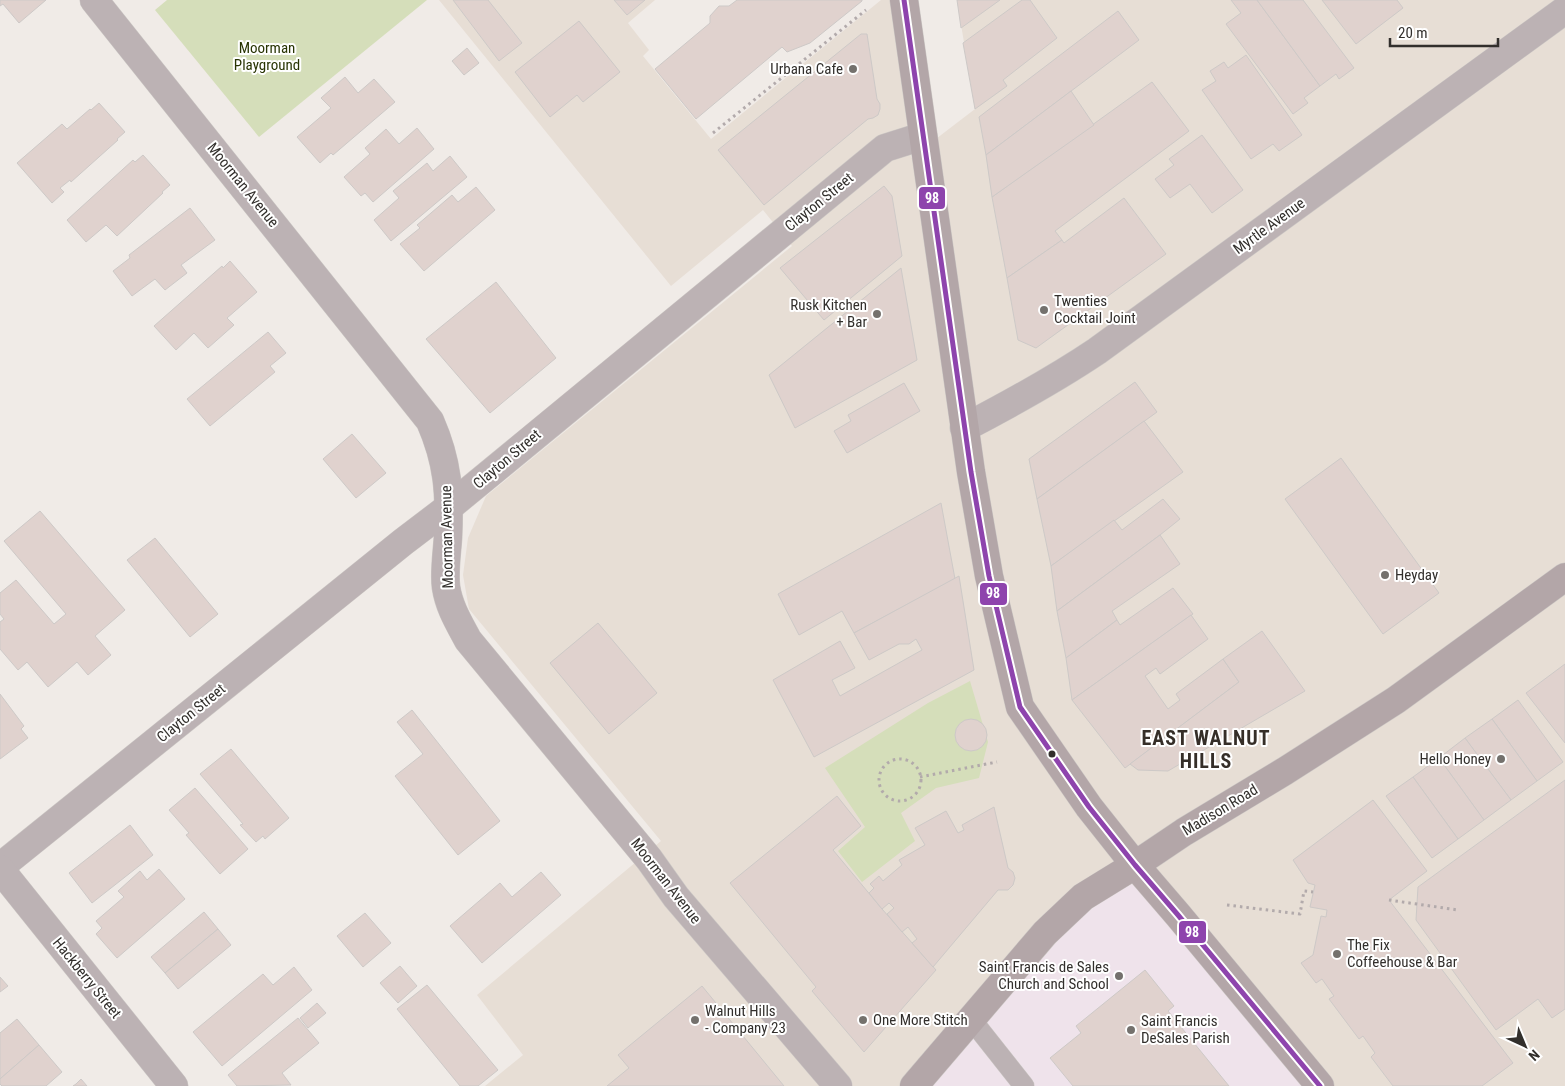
<svg xmlns="http://www.w3.org/2000/svg" width="1565" height="1086" viewBox="0 0 1565 1086" font-family="'Roboto Condensed',sans-serif">
<rect width="100%" height="100%" fill="#f0ebe7"/>
<path fill="#e7ded5" d="M439,0H655L628,23L649,50L643,56L711,139L881,0H893L911,158L975,109L957,0H1565V1086H485L523,1055L477,995L661,841L469,609L463,575L468,538L486,496L792,246L763,210L671,286Z"/>
<path fill="#efe3eb" d="M1135,865L1320,1086H914L1045,933Z"/>
<g fill="#d5deba">
<path d="M167,0H427L259,137L155,10Z"/>
<path d="M970,681L988,742L979,778L936,788L901,813L915,841L862,882L838,851L865,827L825,768L928,703Z"/>
</g>
<g fill="#e0d2ce" stroke="#cdc9c7">
<path d="M0,0H46L19,23L3,4L0,6Z"/>
<path d="M453,0H488L522,43L499,61Z"/>
<path d="M614,0H645L627,15Z"/>
<path d="M737,0H862V1L810,43L787,52L782,47L696,119L655,69L710,23V16L719,6H729Z"/>
<path d="M957,0H1000L961,28Z"/>
<path d="M1022,0H1030L1057,38L1003,80L1007,86L975,109L963,43Z"/>
<path d="M1231,0H1257L1320,86L1304,98L1308,103L1293,114L1226,24L1241,13Z"/>
<path d="M1257,0H1303L1354,68L1339,79L1336,74L1320,86Z"/>
<path d="M1322,0H1397L1403,8L1356,44Z"/>
<path d="M1118,11L1139,40L986,155L979,117Z"/>
<path d="M579,21L620,72L583,102L577,95L550,117L515,72Z"/>
<path d="M861,34H867L877,99L880,104V109L878,115L873,118L868,119L764,205L718,150Z"/>
<path d="M467,48L479,63L464,75L452,61Z"/>
<path d="M1246,55L1302,135L1279,151L1273,144L1251,159L1202,90L1216,81L1210,71L1224,62L1228,68Z"/>
<path d="M345,77L358,93L374,79L395,102L333,155L331,153L320,163L297,137L331,108L321,98Z"/>
<path d="M1152,82L1189,131L1055,231L1062,240L1007,278L992,197Z"/>
<path d="M1071,91L1094,125L992,197L986,155Z"/>
<path d="M99,103L125,132L117,139L118,140L71,182L70,180L60,188L64,192L52,203L17,163L62,124L67,129L90,109L91,110Z"/>
<path d="M417,128L434,149L373,202L365,193L361,196L344,177L370,154L365,148L386,129L399,144Z"/>
<path d="M1202,135L1243,190L1212,213L1190,184L1170,198L1155,179L1174,165L1169,159Z"/>
<path d="M143,155L170,185L162,192L163,193L117,236L106,225L86,242L67,220L133,160L135,162Z"/>
<path d="M450,156L467,177L391,241L374,220L399,198L393,191L427,163L433,171Z"/>
<path d="M884,186L892,196L902,256L824,320L780,268Z"/>
<path d="M476,187L495,210L424,271L400,244L420,228L417,225L452,195L458,202Z"/>
<path d="M1124,198L1166,254L1036,348L1018,340L1007,278L1062,240L1064,243Z"/>
<path d="M190,208L215,240L181,265L187,273L165,290L155,279L132,296L113,271L130,258L129,255Z"/>
<path d="M230,261L257,292L227,318L234,325L208,348L194,333L176,350L154,326L222,266L223,268Z"/>
<path d="M901,268L917,360L795,428L769,375Z"/>
<path d="M496,282L556,358L490,413L426,339Z"/>
<path d="M268,332L286,353L270,366L275,372L210,426L187,399Z"/>
<path d="M1135,382L1157,412L1037,499L1029,459Z"/>
<path d="M904,383L920,411L847,453L834,431L851,421L848,415Z"/>
<path d="M1144,421L1183,472L1051,566L1037,499Z"/>
<path d="M352,434L386,473L356,498L323,459Z"/>
<path d="M1341,458L1439,593L1383,634L1285,499Z"/>
<path d="M1163,499L1180,519L1160,535L1057,611L1051,566L1114,520L1122,530Z"/>
<path d="M941,503L955,579L854,633L842,611L799,635L778,594Z"/>
<path d="M40,511L125,610L95,636L111,655L88,675L77,662L48,687L27,662L18,670L0,649V622L4,619L0,614V593L16,580L54,624L66,614L4,541Z"/>
<path d="M1160,535L1180,564L1112,611L1117,620L1066,658L1057,611Z"/>
<path d="M155,538L218,614L190,637L127,560Z"/>
<path d="M959,576L974,670L814,757L773,680L840,641L855,668L832,680L840,696L922,650L916,639L909,644H899L869,660L854,633Z"/>
<path d="M1173,588L1193,614L1072,700L1066,658L1117,620L1120,625Z"/>
<path d="M1191,615L1208,639L1160,674L1156,668L1145,676L1168,709L1180,700L1176,694L1223,659L1239,682L1125,768L1072,700Z"/>
<path d="M598,623L657,693L609,734L550,663Z"/>
<path d="M1262,631L1305,691L1168,771L1138,770L1130,764L1239,682L1223,659Z"/>
<path d="M1565,664V743L1526,693Z"/>
<path d="M0,694L24,726L21,729L28,738L0,759Z"/>
<path d="M1518,700L1563,762L1537,781L1492,719Z"/>
<path d="M412,710L500,821L458,855L395,776L423,754L397,722Z"/>
<path d="M1492,719L1537,781L1511,800L1465,738Z"/>
<circle cx="971" cy="735" r="16"/>
<path d="M1465,738L1511,800L1484,820L1439,758Z"/>
<path d="M231,749L289,818L265,839L263,836L256,842L240,825L243,824L200,774Z"/>
<path d="M1439,758L1484,820L1458,839L1413,777Z"/>
<path d="M1413,777L1458,839L1432,858L1386,796Z"/>
<path d="M1565,780V1009L1552,1018L1538,999L1496,1030L1416,920L1418,887Z"/>
<path d="M195,788L248,849L220,874L186,835L189,833L169,810Z"/>
<path d="M837,796L861,826L833,850L882,909L936,970L864,1052L812,991L816,987L730,883Z"/>
<path d="M1373,800L1427,871L1389,900L1513,1063L1482,1086H1393L1371,1057L1375,1053L1363,1036L1359,1039L1329,999L1334,996L1322,979L1316,983L1301,963L1313,955L1321,916L1326,917L1327,910L1310,907L1315,885L1308,883L1293,860Z"/>
<path d="M994,807L1008,868L1013,872L1015,878L1013,885L1008,890H998L933,967L912,943L917,939L908,927L902,932L887,914L894,908L889,903L882,909L869,893L874,888L870,884L879,876L883,881L902,865L899,860L925,845L915,828L946,811L958,833L964,830L962,825Z"/>
<path d="M130,825L153,855L92,903L69,873Z"/>
<path d="M159,869L185,899L117,958L96,934L102,928L96,921L124,897L118,891L140,871L147,880Z"/>
<path d="M541,872L561,895L482,963L450,926L500,883L512,897Z"/>
<path d="M204,912L218,929L165,973L151,957Z"/>
<path d="M365,913L391,943L363,967L337,936Z"/>
<path d="M218,929L231,945L178,989L165,973Z"/>
<path d="M400,966L417,986L398,1003L380,983Z"/>
<path d="M294,967L312,990L222,1066L193,1032L263,974L273,985Z"/>
<path d="M1145,970L1174,1006L1168,1011L1229,1086H1073L1050,1058L1081,1033L1076,1026Z"/>
<path d="M0,977L8,986L0,992Z"/>
<path d="M427,985L498,1070L478,1086H460L397,1009Z"/>
<path d="M702,986L784,1086H607L629,1068L618,1055Z"/>
<path d="M317,1003L326,1013L308,1028L300,1018Z"/>
<path d="M298,1018L319,1043L282,1073L291,1085L237,1086L228,1075Z"/>
<path d="M17,1019L39,1045L0,1079V1033Z"/>
<path d="M39,1045L62,1072L46,1086H2L0,1084V1079Z"/>
<path d="M81,1079L87,1086H73L76,1084Z"/>
</g>
<g fill="none" stroke-linecap="round" stroke-linejoin="round">
<g stroke="#cdc9c6" stroke-width="21">
<path id="lane" d="M971,1019L1024,1086"/>
</g>
<g stroke="#cdc9c6" stroke-width="29">
<g id="street">
<path d="M94,0L430,421C448,462 450,493 448,537C447,553 444,572 446,587C449,607 459,623 468,640L649,859L676,897L838,1086"/>
<path d="M964,428C1010,404 1054,380 1097,351L1565,10"/>
<path d="M0,867L403,542L449,507L885,148L923,136"/>
<path d="M0,869L174,1086"/>
</g>
</g>
<g stroke="#cdc9c6" stroke-width="29">
<g id="secondary">
<path d="M904,0L971,472L989,576L1020,707L1089,807L1135,865L1178,915L1320,1086"/>
<path d="M914,1086L1045,933L1083,897L1135,865L1184,832L1285,771L1396,700L1565,577"/>
</g>
</g>
<g stroke="#b2aaab" stroke-width="3" stroke-dasharray="2.5 4" stroke-linecap="butt">
<path d="M713,133L866,10"/>
<circle cx="900" cy="780" r="21"/>
<path d="M920,777L997,762"/>
<path d="M1389,900L1458,910"/>
<path d="M1227,905L1300,914L1304,891L1313,892"/>
</g>
<use href="#lane" stroke="#bcb2b4" stroke-width="20"/>
<use href="#street" stroke="#bcb2b4" stroke-width="28"/>
<use href="#secondary" stroke="#b3a6a8" stroke-width="28"/>
<g stroke="#fff" stroke-width="9">
<path id="bus-1" d="M904,0L971,472L989,576L1020,707L1089,807L1135,865L1178,915L1320,1086"/>
</g>
<use href="#bus-1" stroke="#8e44ad" stroke-width="5"/>
</g>
<g fill="#74716d" stroke="#fff" stroke-width="2">
<circle cx="853" cy="69" r="5"/>
<circle cx="1044" cy="310" r="5"/>
<circle cx="877" cy="314" r="5"/>
<circle cx="1385" cy="575" r="5"/>
<circle cx="1501" cy="759" r="5"/>
<circle cx="1337" cy="954" r="5"/>
<circle cx="1119" cy="976" r="5"/>
<circle cx="695" cy="1020" r="5"/>
<circle cx="863" cy="1020" r="5"/>
<circle cx="1131" cy="1030" r="5"/>
</g>
<circle fill="#322f2c" stroke="#fff" stroke-width="2" cx="1052" cy="754" r="4.5"/>
<g text-anchor="middle" stroke-width="4" stroke-linejoin="round" paint-order="stroke">
<g font-size="15" fill="#283403" stroke="#fff">
<text x="267" y="53">Moorman<tspan x="267" dy="17">Playground</tspan></text>
</g>
<g font-size="15" fill="#322f2c" stroke="#fff" text-anchor="start">
<text x="843" y="74" text-anchor="end">Urbana Cafe</text>
<text x="1054" y="306">Twenties<tspan x="1054" dy="17">Cocktail Joint</tspan></text>
<text x="867" y="310" text-anchor="end">Rusk Kitchen<tspan x="867" dy="17">+ Bar</tspan></text>
<text x="1395" y="580">Heyday</text>
<text x="1491" y="764" text-anchor="end">Hello Honey</text>
<text x="1347" y="950">The Fix<tspan x="1347" dy="17">Coffeehouse &amp; Bar</tspan></text>
<text x="1109" y="972" text-anchor="end">Saint Francis de Sales<tspan x="1109" dy="17">Church and School</tspan></text>
<text x="705" y="1016">Walnut Hills<tspan x="705" dy="17">- Company 23</tspan></text>
<text x="873" y="1025">One More Stitch</text>
<text x="1141" y="1026">Saint Francis<tspan x="1141" dy="17">DeSales Parish</tspan></text>
</g>
<g font-size="15" fill="#322f2c" stroke="#fff">
<text transform="translate(243 185) rotate(51)" y="5">Moorman Avenue</text>
<text transform="translate(819 202) rotate(-39)" y="5">Clayton Street</text>
<text transform="translate(1269 226) rotate(-36)" y="5">Myrtle Avenue</text>
<text transform="translate(507 459) rotate(-40)" y="5">Clayton Street</text>
<text transform="translate(447 537) rotate(-91)" y="5">Moorman Avenue</text>
<text transform="translate(191 713) rotate(-39)" y="5">Clayton Street</text>
<text transform="translate(1220 810) rotate(-31)" y="5">Madison Road</text>
<text transform="translate(666 881) rotate(52)" y="5">Moorman Avenue</text>
<text transform="translate(87 978) rotate(51)" y="5">Hackberry Street</text>
</g>
<g font-size="20" font-weight="bold" letter-spacing="1" fill="#352e28" stroke="#fff">
<text x="1206" y="745">EAST WALNUT<tspan x="1206" dy="23">HILLS</tspan></text>
</g>
</g>
<g stroke="#fff" stroke-width="2">
<rect x="918" y="186" width="28" height="24" rx="5" fill="#8e44ad"/>
<rect x="979" y="582" width="29" height="24" rx="5" fill="#8e44ad"/>
<rect x="1178" y="920" width="29" height="24" rx="5" fill="#8e44ad"/>
</g>
<g font-size="14" text-anchor="middle" font-weight="bold" fill="#fff">
<text x="932" y="203">98</text>
<text x="993" y="598">98</text>
<text x="1192" y="937">98</text>
</g>
<g transform="translate(1525 1046) rotate(136)" stroke="#ffffff" stroke-width="4" paint-order="stroke">
<path d="M0-4L9 19L0 12L-9 19Z" fill="#322f2c"/>
<text y="-8" font-size="14" font-weight="bold" text-anchor="middle" fill="#322f2c">N</text>
</g>
<path d="M1390 38v8h108v-8" fill="none" stroke="#322f2c" stroke-width="2.5"/>
<text x="1398" y="38" font-size="15" fill="#322f2c" stroke="#ffffff" stroke-width="4" paint-order="stroke">20 m</text>
</svg>
